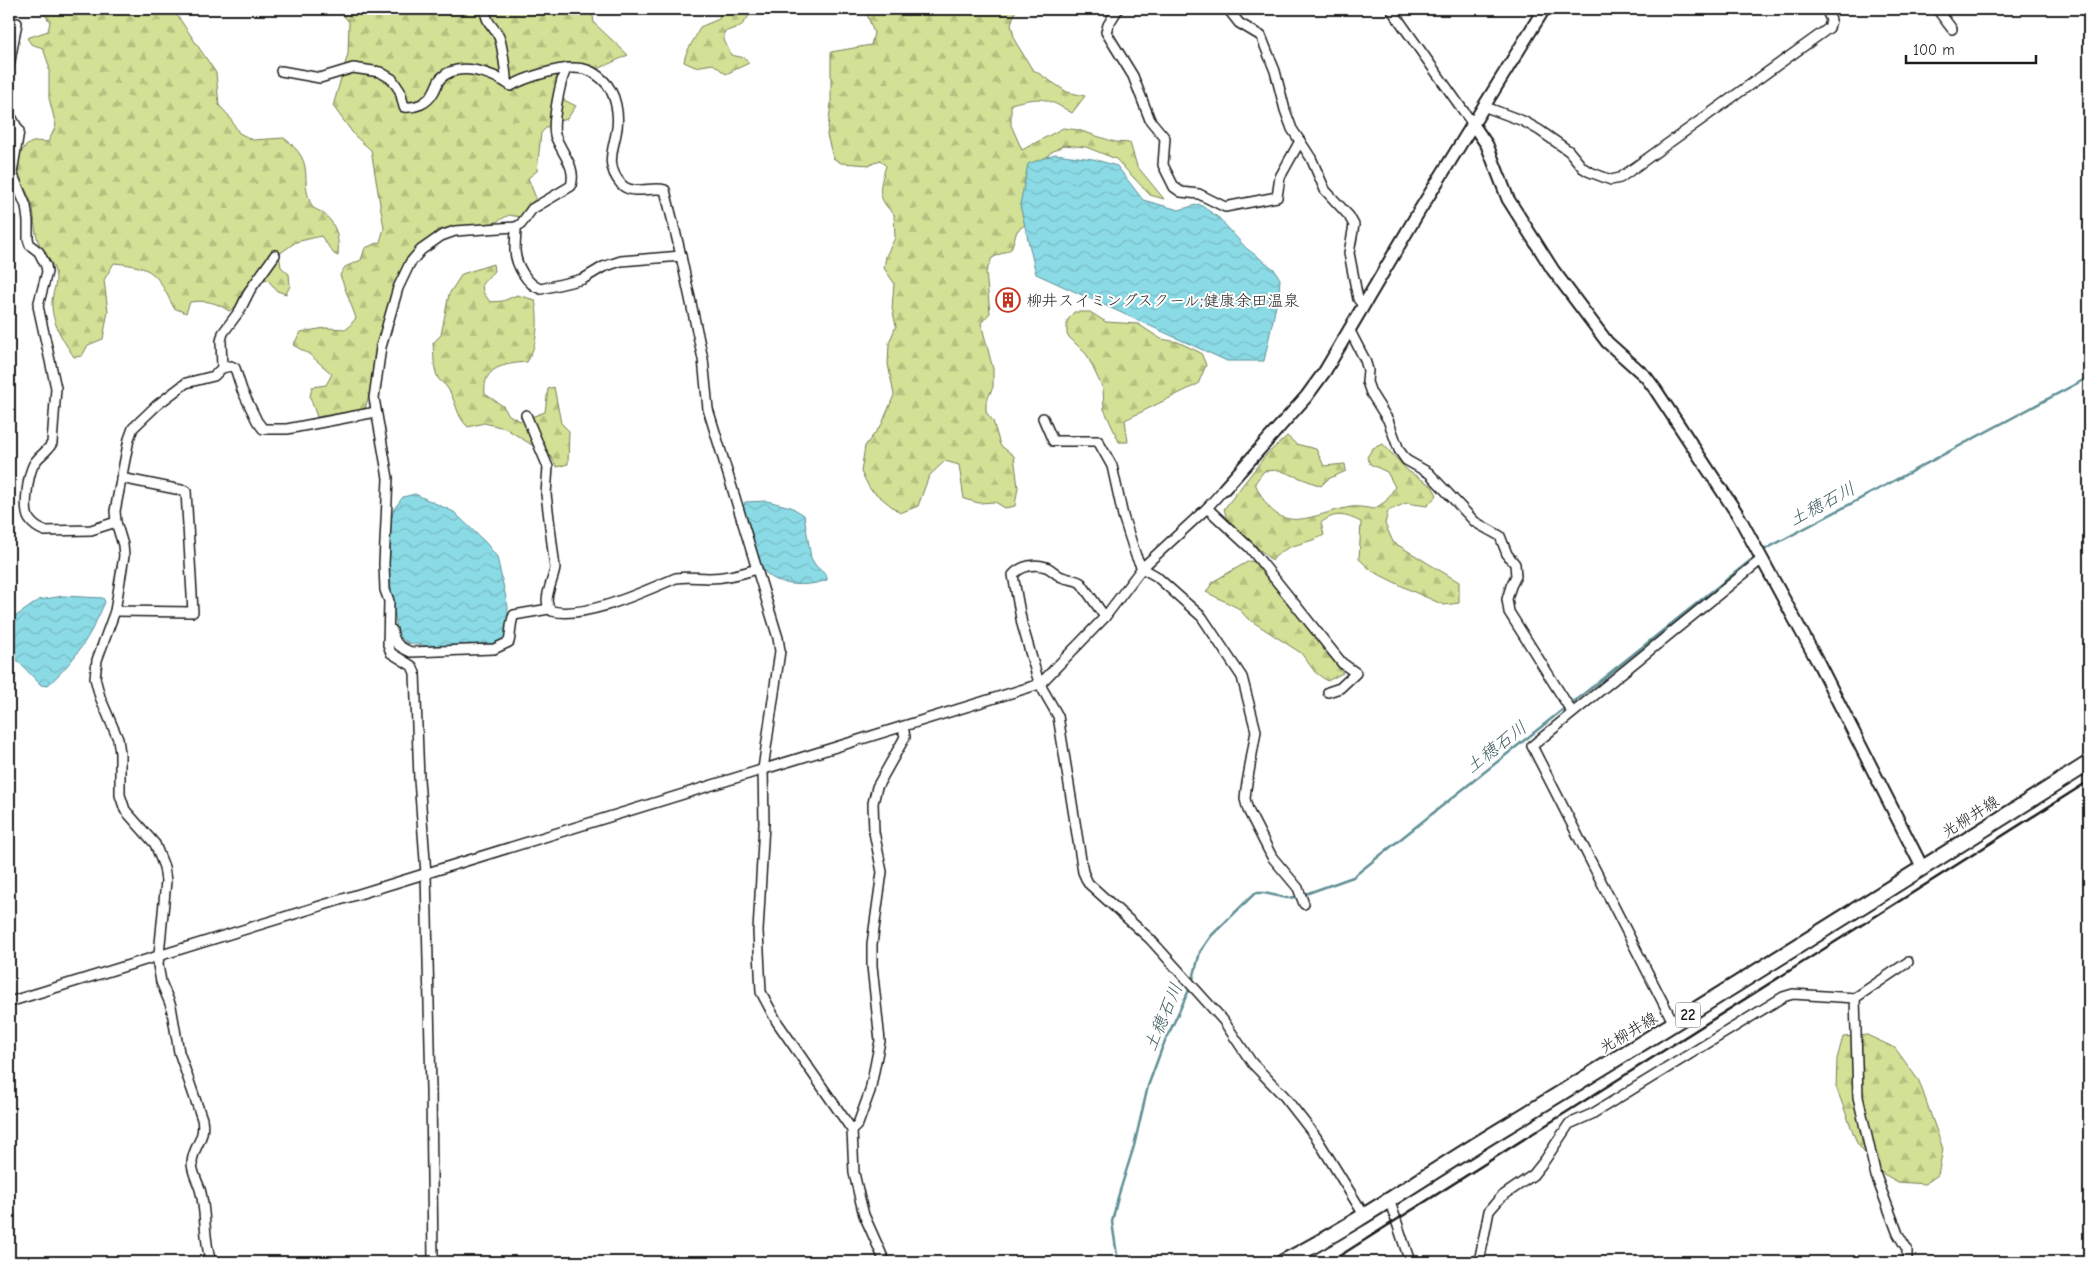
<svg xmlns="http://www.w3.org/2000/svg" width="2098" height="1271" viewBox="0 0 2098 1271" font-family="'Comic Neue','Klee One',sans-serif">
<defs>
<pattern id="forest-firs" width="22" height="20" patternUnits="userSpaceOnUse" patternTransform="scale(1.25)"><rect width="22" height="20" fill="#d2e195"/><path d="M5 1l3.5 6h-7zM16 11l3.5 6h-7z" fill="#b4c080"/></pattern>
<pattern id="water-waves" width="16" height="10" patternUnits="userSpaceOnUse" patternTransform="scale(1.25)"><rect width="16" height="10" fill="#8bdbe6"/><path d="M0 5q4-4 8 0t8 0" fill="none" stroke="#77bbc5"/></pattern>
</defs>
<rect width="100%" height="100%" fill="#fff"/>
<filter id="ink" filterUnits="userSpaceOnUse"><feTurbulence type="fractalNoise" baseFrequency=".02" numOctaves="2"/><feDisplacementMap in="SourceGraphic" scale="10" xChannelSelector="R" yChannelSelector="G"/><feConvolveMatrix kernelMatrix="1 2 1 2 8 2 1 2 1" color-interpolation-filters="sRGB"/></filter>
<g filter="url(#ink)">
<g fill="url(#forest-firs)" stroke="#777e58">
<path d="M41,9H176L177,15L216,73L219,105L229,116L239,133L253,140L284,138C319,165 297,178 313,208C334,216 340,234 338,256L334,254L321,236L296,242L279,254L281,267L289,274L290,286L286,294L277,291L268,280L255,278L244,288L235,308L229,311C216,302 206,300 190,302L186,313L174,308C156,273 155,267 114,263L104,280L108,311L103,339L88,345L82,356L74,357C63,340 51,323 52,301C53,288 59,283 54,268C51,260 43,254 40,246C34,233 35,221 33,208C28,188 8,169 24,148C31,140 38,141 48,142L56,126L49,98V66L43,48L31,44L27,38L48,31L50,22Z"/>
<path d="M338,9H592L594,23L628,55L598,69L569,62C559,77 560,83 564,100L576,106L567,119L551,123L541,133L537,171L528,178L536,198L520,217L509,215L494,223L459,226L438,230L408,259L365,409L317,417L310,397L312,387L326,385L332,374L309,354L293,345L301,332L325,328L347,329L356,318L340,275L345,267L361,260L365,248L380,242L384,228L371,150L355,136L333,106L348,54L349,22Z"/>
<path d="M721,9H749V16L741,26L724,32V40L731,55L745,58L749,63L726,74L713,64L695,67L684,62C685,51 695,40 700,27L719,19Z"/>
<path d="M865,9H1016L1011,24L1015,41L1032,69L1067,92L1085,96L1072,113C1045,97 1041,96 1011,104V125L1022,150L1063,128L1078,130L1115,142L1130,143L1137,166L1164,199L1150,195L1116,159L1086,147L1064,145L1050,153L1032,174V219L1017,231L1011,249L992,258L986,272L990,313L981,323L993,369V387L986,402V412L993,421L1000,445L1014,456L1018,487L1015,506L1005,508L995,502L979,503L964,499L959,465L945,461L929,476L918,506L900,513L870,489L861,472L865,446L882,424L894,395L888,364L889,343L896,326L892,308L894,283L884,268L886,256L895,238L894,214C876,198 879,188 886,166L880,160L870,165L841,163L833,158L827,135L831,104V52L871,45L874,33Z"/>
<path d="M9,125L14,140L9,168Z"/>
<path d="M9,212L15,237L9,252Z"/>
<path d="M493,264L494,271L482,284L483,292L490,302L503,301L517,295L535,300C539,320 538,344 527,362C505,364 482,366 485,394L503,406L509,415L520,421L545,412L548,389L554,387L561,423L569,431L568,464L557,467L551,457L505,428L484,423L468,427C455,415 457,400 446,386C444,383 439,381 438,378C433,368 434,354 433,343L441,335L449,294L462,274Z"/>
<path d="M1074,312H1090L1106,322L1138,324L1161,339L1178,342L1201,353L1206,365L1198,384L1125,420L1128,442H1119L1104,409L1103,389L1087,355L1067,335V321Z"/>
<path d="M1287,436L1296,444L1316,449L1324,466L1345,464L1346,471L1328,479L1321,486L1279,470L1264,471L1255,483C1279,540 1307,515 1351,507C1359,506 1367,508 1374,509L1386,501L1395,487L1387,472L1370,464L1367,457L1373,448L1383,444L1408,471L1432,486L1437,495L1427,506L1406,503L1388,511L1385,524L1393,542L1459,582V603L1444,605L1412,591L1372,571L1359,559L1361,522C1346,515 1335,511 1321,523L1324,535C1307,545 1284,543 1272,561L1227,519L1224,509L1266,455Z"/>
<path d="M1249,561L1256,562L1343,673L1327,681L1315,672L1301,653L1247,618L1238,608L1206,592L1214,581Z"/>
<path d="M1867,1035L1895,1048L1919,1081L1943,1149L1938,1175L1925,1184L1898,1182L1878,1171L1857,1143L1836,1087L1837,1059L1843,1037Z"/>
</g>
<g fill="url(#water-waves)" stroke="#5f8f95">
<path d="M1055,154L1093,159L1117,166L1143,200L1179,210L1199,204L1219,218L1246,248L1274,269L1280,279L1279,292L1264,361H1227L1036,274L1020,205L1028,164Z"/>
<path d="M415,494L454,512L486,543L497,557L508,607L507,630L503,639L496,644L429,646L408,643L398,636L389,574L391,520L394,509L403,497Z"/>
<path d="M767,501L791,507L804,515L811,558L816,566L827,576V580C808,587 775,588 762,568C755,556 748,523 743,508L745,502Z"/>
<path d="M63,596L103,598L105,602C90,637 75,661 47,686L41,685L9,652V621L39,600Z"/>
</g>
<g fill="none" stroke-linecap="round" stroke-linejoin="round">
<g stroke="#5f8f95" stroke-width="2.5">
<path d="M1762,551L2089,377"/>
<path d="M1571,704L1756,556"/>
<path d="M1192,983L1200,952L1211,936L1255,893H1264L1287,898L1297,897L1353,877L1566,707"/>
<path d="M1118,1262L1112,1222L1118,1197L1134,1146L1148,1086L1162,1048L1190,988"/>
</g>
<g stroke="#1c1c1c" stroke-width="12">
<g id="minor">
<path d="M486,9C484,23 497,28 500,40C502,46 507,78 506,82"/>
<path d="M1118,9L1108,25L1106,32L1133,76L1150,120L1165,138L1163,165L1174,187L1181,192L1199,194L1225,207L1277,197L1280,177L1300,141"/>
<path d="M1228,9L1239,23L1261,36L1275,71L1285,110L1292,129L1311,158L1325,190L1349,216L1354,225L1349,253L1358,299L1363,305"/>
<path d="M1391,9L1472,123"/>
<path d="M1937,9L1952,29"/>
<path d="M9,66L17,23"/>
<path d="M281,71L320,78L353,68L380,72L392,79L400,91L404,107C415,108 427,104 433,93C436,89 437,83 440,79C458,60 493,73 511,86C524,78 557,68 573,68C586,68 593,71 603,80C616,92 620,116 616,134C612,153 606,166 621,184C632,196 652,186 665,190L679,247L703,359L708,409L778,638L780,651L763,769L764,824L758,931L761,992L777,1022L852,1130L854,1173L860,1199L864,1215L885,1262"/>
<path d="M1483,106L1523,121L1539,130L1569,151L1583,168L1590,172L1611,180L1620,178L1829,28L1831,20L1826,9"/>
<path d="M9,113L19,131L12,173L26,206L28,221V239L30,245L39,252L46,266L47,272L38,306L56,388L52,443C48,451 41,454 36,461C28,470 23,509 29,519C33,525 39,529 45,531L91,530L116,522"/>
<path d="M516,227C516,235 515,243 515,251C516,265 527,285 541,289L583,279L603,267L621,261L681,256"/>
<path d="M1350,331L1365,360L1368,370L1367,382L1371,393L1388,420L1399,450L1406,460L1429,473L1475,522L1500,536L1507,554L1515,564L1516,576L1511,586L1507,599L1509,612L1572,712"/>
<path d="M222,368L221,341L223,333L240,310L250,290L275,255"/>
<path d="M526,415L548,467L546,494L555,568C554,580 540,602 552,611C587,619 644,591 676,578C688,576 697,578 709,578C725,578 741,574 757,569"/>
<path d="M1043,418L1053,441H1098L1112,466L1123,516L1136,556L1142,568L1156,576L1202,617L1242,677L1256,731L1246,789L1245,799L1248,810L1272,857L1298,888L1304,904"/>
<path d="M1207,508L1250,548L1342,663L1356,673L1340,688L1328,692"/>
<path d="M115,611L193,612L186,491L121,478"/>
<path d="M1105,617L1081,583C1075,579 1069,580 1062,577C1056,575 1052,569 1046,567C1034,563 1021,566 1013,575L1022,624L1037,676L1043,690L1058,716L1083,872L1088,883L1150,939L1223,1020L1252,1063L1284,1096L1316,1137L1364,1215"/>
<path d="M392,630C394,644 399,647 411,652L494,649L509,642C511,634 510,622 514,615L549,609"/>
<path d="M1855,998L1858,1097L1876,1176L1898,1234L1907,1249V1262"/>
<path d="M9,1002L1040,684L1105,617L1142,568L1207,508L1224,489"/>
<path d="M1674,1024L1532,746L1762,559"/>
<path d="M852,1130L858,1124L870,1091L880,1041L872,966V944L882,872L874,832L873,803L877,787L905,737L903,727"/>
<path d="M1389,1199L1410,1262"/>
<path d="M211,1262C203,1239 207,1213 200,1189C197,1180 192,1172 192,1163C193,1145 206,1140 202,1119L179,1052L171,1006L161,982L158,965L166,881L164,867L155,844L125,810L120,795V753L118,739L100,697L95,678L97,660L115,611L124,556L123,545L116,522L115,511L129,439L133,428L157,405L186,383L214,376L222,368L231,366L235,368L242,390L257,421L263,429H287L376,412"/>
<path d="M433,1262L431,1089L426,874L419,779L415,673L412,666L391,653L388,645L389,601L385,590L384,564L388,478L374,398L381,347L398,288L410,263L421,250L441,236L455,231L516,227L521,224L532,209L571,186C577,166 561,153 555,135C552,123 560,79 567,68"/>
<path d="M1479,1262L1489,1211L1501,1197L1533,1175L1545,1160L1569,1124L1592,1114L1783,997L1793,994L1855,998L1908,962"/>
</g>
</g>
<g stroke="#1c1c1c" stroke-width="15">
<g id="tertiary">
<path d="M1472,123L1487,145L1508,199L1553,270L1607,342L1646,377L1655,389L1738,515L1819,664L1922,867"/>
<path d="M1224,489L1306,397L1325,371L1418,213L1544,9"/>
</g>
</g>
<g stroke="#1c1c1c" stroke-width="18">
<path id="primary" d="M1283,1262C1360,1222 1432,1171 1507,1126C1702,1007 1896,885 2089,763"/>
</g>
<use href="#minor" stroke="#fff" stroke-width="9"/>
<use href="#tertiary" stroke="#fff" stroke-width="11"/>
<use href="#primary" stroke="#fff" stroke-width="14"/>
<path stroke="#1c1c1c" stroke-width="2.5" d="M1330,1262L2089,781"/>
</g>
</g>
<defs>
<g id="building-ring" transform="scale(1.25)"><circle r="9.5" fill="#fff" stroke="#c8321e" stroke-width="1.5"/><path d="M-4-6H4V6H1V3H-1V6H-4ZM-2.5-4.3h1.7v1.8h-1.7ZM.8-4.3h1.7v1.8H.8ZM-2.5-1h1.7V.8h-1.7ZM.8-1h1.7V.8H.8Z" fill="#c8321e"/></g>
</defs>
<g fill-rule="evenodd">
<use href="#building-ring" x="1008" y="300"/>
</g>
<g text-anchor="middle" stroke-width="4" stroke-linejoin="round" paint-order="stroke">
<rect fill="#fff" stroke="#606060" stroke-width="1" x="1675.5" y="1002.5" width="25" height="25" rx="4"/>
<g font-size="15" font-weight="bold" fill="#1c1c1c">
<text x="1688" y="1020">22</text>
</g>
<g font-size="16" fill="#1c1c1c" stroke="#fff" text-anchor="start">
<text x="1026" y="306">柳井スイミングスクール;健康余田温泉</text>
</g>
<g font-size="16" fill="#1c1c1c" stroke="#fff">
<text transform="translate(1970 816) rotate(-32)" y="6">光柳井線</text>
<text transform="translate(1628 1032) rotate(-31)" y="6">光柳井線</text>
</g>
<g font-size="18" font-style="italic" fill="#435f63" stroke="#fff">
<text transform="translate(1822 504) rotate(-28)" y="6">土穂石川</text>
<text transform="translate(1496 747) rotate(-38)" y="6">土穂石川</text>
<text transform="translate(1163 1017) rotate(-67)" y="6">土穂石川</text>
</g>
</g>
<rect width="2098" height="1271" fill="none" stroke="#fff" stroke-width="30"/>
<rect x="15" y="15" width="2068" height="1241" fill="none" stroke="#1c1c1c" stroke-width="2" filter="url(#ink)"/>
<path d="M1906 55v8h130v-8" fill="none" stroke="#1c1c1c" stroke-width="2.5"/>
<text x="1913" y="55" font-size="15" fill="#1c1c1c" stroke="#ffffff" stroke-width="4" paint-order="stroke">100 m</text>
</svg>
